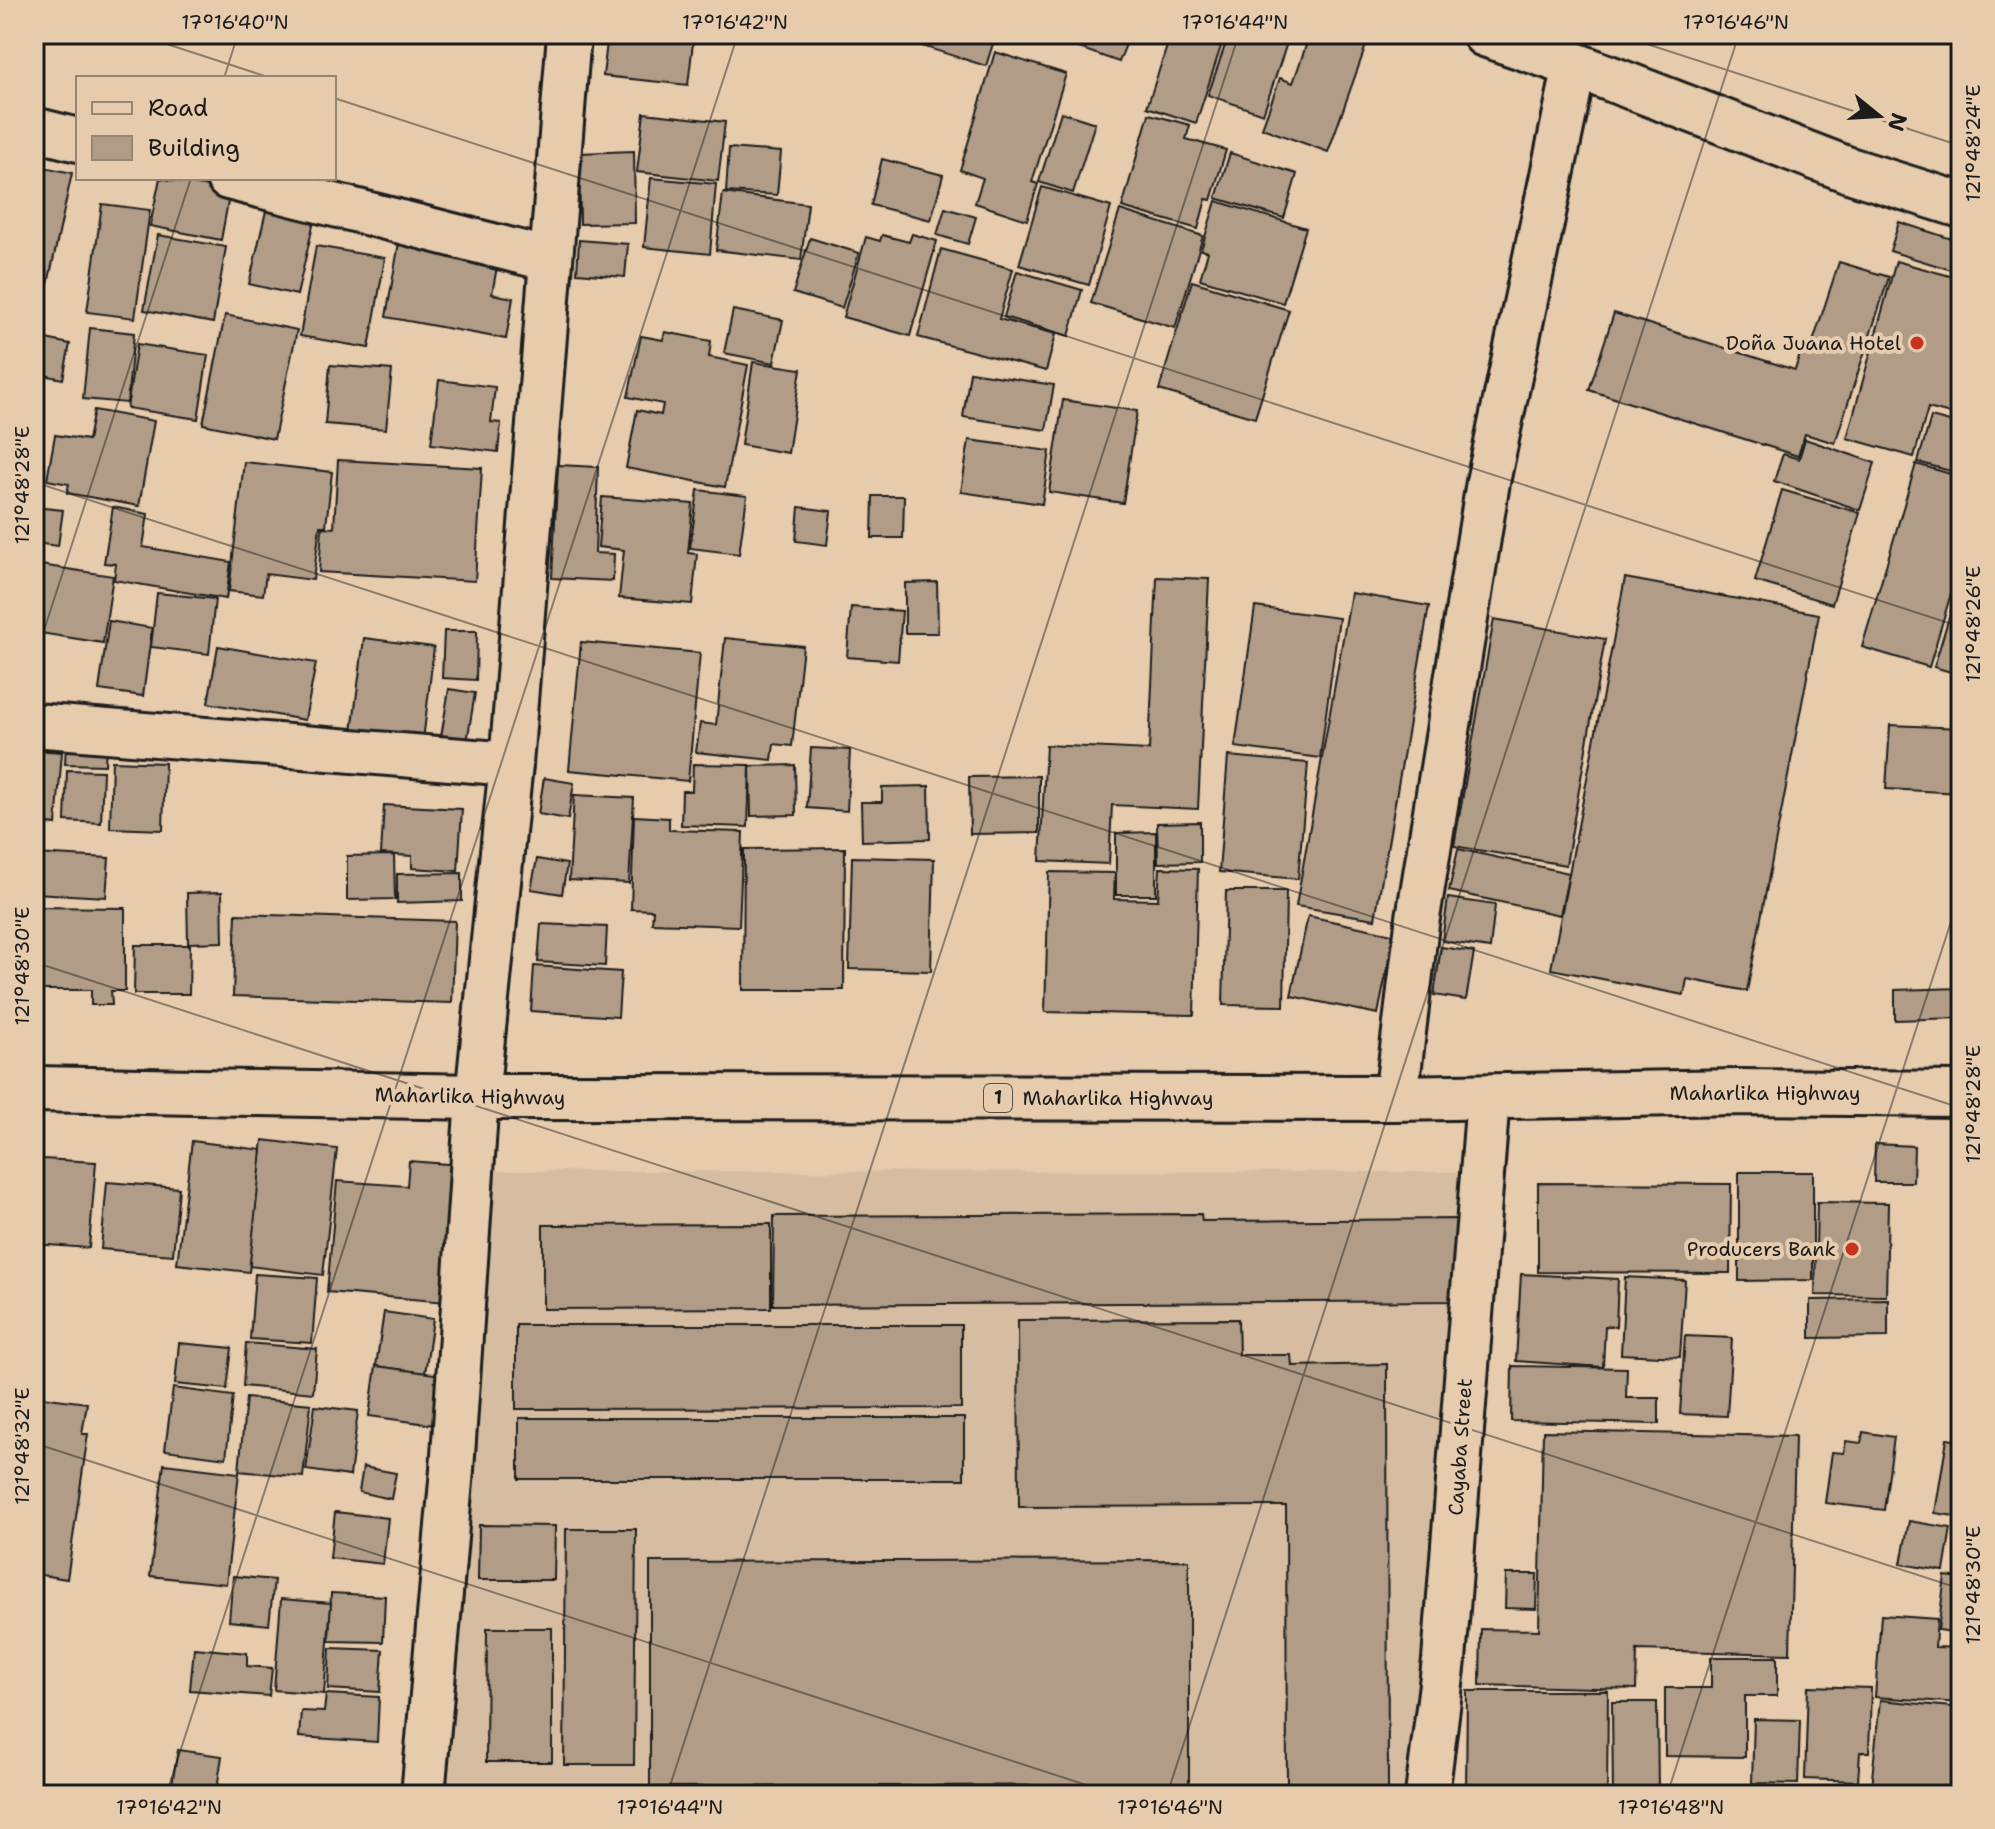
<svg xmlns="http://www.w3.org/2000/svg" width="1995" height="1829" viewBox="0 0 1995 1829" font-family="'Shantell Sans',sans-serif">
<rect width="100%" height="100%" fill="#e6cbad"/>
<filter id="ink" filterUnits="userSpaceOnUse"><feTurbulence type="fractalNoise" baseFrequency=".0125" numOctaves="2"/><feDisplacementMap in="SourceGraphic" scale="16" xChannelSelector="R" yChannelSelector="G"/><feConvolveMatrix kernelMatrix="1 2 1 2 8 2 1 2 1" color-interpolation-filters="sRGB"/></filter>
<g filter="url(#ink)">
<path fill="#d6bda2" d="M492,1171L1472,1172L1410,1795H439Z"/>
<g fill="#b19d87" stroke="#1c1c1c" stroke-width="2">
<path d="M608,34H694L688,85L603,76Z"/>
<path d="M913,34H996L986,66L910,42Z"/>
<path d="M1077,34H1130L1119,62L1073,46Z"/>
<path d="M1171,34H1225L1196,123L1147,107Z"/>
<path d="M1229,34H1270L1288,40L1263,114L1208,95Z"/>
<path d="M1310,34H1350L1368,40L1328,152L1262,128L1280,78L1293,83Z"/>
<path d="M995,52L1066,74L1032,182L1038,184L1027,220L975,203L983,178L960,170Z"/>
<path d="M1061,112L1095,123L1073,193L1039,182Z"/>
<path d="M644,113L725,122L718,181L637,172Z"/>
<path d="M1149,114L1190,125L1186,139L1226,150L1211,200L1206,199L1198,229L1122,207Z"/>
<path d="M729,148L781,152L777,195L726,192Z"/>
<path d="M634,151L635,223L580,224L579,153Z"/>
<path d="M1230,153L1297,174L1284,218L1216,198Z"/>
<path d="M882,159L943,175L931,220L871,205Z"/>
<path d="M34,165L72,173L48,284L34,281Z"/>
<path d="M160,178L230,191L221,240L150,226Z"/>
<path d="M651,178L716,184L710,254L644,247Z"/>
<path d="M1042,187L1111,207L1089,285L1019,265Z"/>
<path d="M723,193L808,204L801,260L716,250Z"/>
<path d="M269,198L317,208L297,295L249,284Z"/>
<path d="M1216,201L1306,228L1283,303L1200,279L1208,252L1201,250Z"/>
<path d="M102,204L150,210L135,318L87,312Z"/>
<path d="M945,208L976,217L968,244L937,235Z"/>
<path d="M1120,210L1203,236L1175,328L1091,303Z"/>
<path d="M1899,222L1961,242V273L1890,251Z"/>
<path d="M912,234L937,241L910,336L843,317L866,237L880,241L882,235L909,242Z"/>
<path d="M158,235L226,247L213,323L144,310Z"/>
<path d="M400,237L499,256L492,294L513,298L506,339L386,317Z"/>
<path d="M810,238L859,253L842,308L793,293Z"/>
<path d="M579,240L628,244L625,277L577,273Z"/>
<path d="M316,246L385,258L369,348L300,336Z"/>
<path d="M941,249L1013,269L999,319L1056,334L1046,371L918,337Z"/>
<path d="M1896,261L1961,279V417L1928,408L1914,457L1847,438Z"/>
<path d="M1839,262L1889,277L1835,443L1805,434L1798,456L1589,390L1614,313L1795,370L1803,345L1811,348Z"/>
<path d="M1017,271L1082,290L1069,336L1004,317Z"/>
<path d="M1192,281L1289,310L1255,418L1159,390Z"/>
<path d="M34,303L43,305L36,337L70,344L63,379L34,373Z"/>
<path d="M733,310L783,320L774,363L724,353Z"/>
<path d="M225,315L297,330L274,439L203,424Z"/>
<path d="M90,328L134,333L127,403L83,399Z"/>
<path d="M665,332L711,341L709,357L748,365L725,487L626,468L637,410L661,415L663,404L628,397L641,336L663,340Z"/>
<path d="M137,344L208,355L198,419L127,408Z"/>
<path d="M753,362L801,369L788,453L741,445Z"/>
<path d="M330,365L392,370L386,429L325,424Z"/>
<path d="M970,372L1054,385L1046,430L963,417Z"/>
<path d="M439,380L495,387L491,422L501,423L498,452L431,444Z"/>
<path d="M1063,400L1137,411L1123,503L1049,492Z"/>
<path d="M94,410L154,421L139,506L67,493L69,484L47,480L55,435L88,440Z"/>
<path d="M1931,417L1961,425V474L1918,462Z"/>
<path d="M1805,439L1875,463L1860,510L1774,481L1783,454L1799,459Z"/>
<path d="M969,440L1050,451L1042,504L961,492Z"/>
<path d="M338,460L482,468L475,581L319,572L322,527L334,528Z"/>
<path d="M244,462L332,472L326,526H320L313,580L266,574L263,595L229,591Z"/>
<path d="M1916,464L1961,477V560L1929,667L1862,647Z"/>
<path d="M558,465L598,467L595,553L614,554L613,581L552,578Z"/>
<path d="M698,490L747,496L739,554L690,548Z"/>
<path d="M1782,490L1860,513L1832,604L1755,581Z"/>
<path d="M873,496H904L903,538H872Z"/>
<path d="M602,497L693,504L688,553L697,554L692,604L619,598L624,550L598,547Z"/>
<path d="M34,507L63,510L58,546L34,543Z"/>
<path d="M113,507L148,514L143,547L231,562L226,599L114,580L116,564L104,563Z"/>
<path d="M799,507L831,511L827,545L796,541Z"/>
<path d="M34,564L113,576L103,643L34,632Z"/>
<path d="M1157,577L1209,579L1198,809L1112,805L1109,864L1040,861L1046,745L1149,750Z"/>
<path d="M1961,577V675L1934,667Z"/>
<path d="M1625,578L1819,614L1747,991L1687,979L1684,995L1551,969Z"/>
<path d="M937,582L938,633H905V583Z"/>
<path d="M157,593L215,599L209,654L151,647Z"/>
<path d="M1351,593L1429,606L1375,919L1296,906Z"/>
<path d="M851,607L902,611L898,661L847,657Z"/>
<path d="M1255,607L1339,618L1320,758L1235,747Z"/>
<path d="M1494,619L1605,639L1566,865L1454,846Z"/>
<path d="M109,621L152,628L143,696L99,690Z"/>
<path d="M444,631H477L476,680L442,678Z"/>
<path d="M364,638L434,647L423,741L352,732Z"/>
<path d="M725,638L803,646L792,746L774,744L772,760L696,752L700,723L716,725Z"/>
<path d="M581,642L700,653L688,781L569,770Z"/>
<path d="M218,646L316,663L305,720L208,703Z"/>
<path d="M449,689L475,693L467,742L441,737Z"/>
<path d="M1890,725L1961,728V793L1886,789Z"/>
<path d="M66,742L106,744L105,765L65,764Z"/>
<path d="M811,748L850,750L847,811L807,808Z"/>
<path d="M34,750L62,752L56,825L34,822Z"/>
<path d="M1228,756L1308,763L1298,879L1219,872Z"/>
<path d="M112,761L165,763L163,830L110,828Z"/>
<path d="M693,764L750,765L748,827L681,825L682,791H692Z"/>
<path d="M795,765L796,815L751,816L750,766Z"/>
<path d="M67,770L103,771L101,823L65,821Z"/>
<path d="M1039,776V833L970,834L969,777Z"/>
<path d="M544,778L574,783L568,819L538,814Z"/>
<path d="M929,786L930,839L862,841L861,802H882V787Z"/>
<path d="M574,795L634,798L629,883L569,880Z"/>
<path d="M384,805L462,809L458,871L412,868V856L381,854Z"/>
<path d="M634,816L669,818V830L743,832L739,926L652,923L653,910L631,909Z"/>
<path d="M1200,822V862L1158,863L1157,823Z"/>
<path d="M1156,832V895H1116V833Z"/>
<path d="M845,848L844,990H743L744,849Z"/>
<path d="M1458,849L1569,873L1560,915L1449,891Z"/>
<path d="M34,854L109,858L106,897L34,893Z"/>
<path d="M394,855L395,899L347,900V856Z"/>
<path d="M852,857L934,859L931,971L849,969Z"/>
<path d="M537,859L567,864L562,894L531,889Z"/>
<path d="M1160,868L1198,869L1194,1015L1045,1012L1049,872L1115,873L1114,899L1158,900Z"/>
<path d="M462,873V901L397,903V874Z"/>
<path d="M1226,891H1286L1284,1006L1223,1005Z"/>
<path d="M222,892L223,942L188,943L187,893Z"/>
<path d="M1448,898L1495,905L1490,948L1442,941Z"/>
<path d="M34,907L125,908V991H111L112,1005H91V990H34Z"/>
<path d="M236,914L455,921L452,1003L233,996Z"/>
<path d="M1308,916L1397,935L1392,960H1389L1378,1014L1291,996Z"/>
<path d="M541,924L607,927L605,966L538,962Z"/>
<path d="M135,945H190L189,994H134Z"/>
<path d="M1441,947L1474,952L1466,1000L1434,995Z"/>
<path d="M534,966L621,972L618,1017L531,1011Z"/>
<path d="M1961,988V1018L1895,1020V990Z"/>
<path d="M263,1140L337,1149L323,1275L248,1266Z"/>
<path d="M192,1141L262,1150L249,1272L177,1264Z"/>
<path d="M1875,1144L1914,1146L1913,1182H1874Z"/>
<path d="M42,1159L96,1162L89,1248L35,1244Z"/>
<path d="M409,1161L460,1165L447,1302L327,1292L337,1181L407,1186Z"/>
<path d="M1739,1172H1813V1280L1739,1281Z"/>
<path d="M107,1182L179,1188L173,1255L101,1249Z"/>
<path d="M1538,1183L1731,1184L1730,1273L1538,1272Z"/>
<path d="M1817,1202L1888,1203L1886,1296L1815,1295Z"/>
<path d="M1201,1214L1202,1221L1457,1219L1458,1301L773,1305L774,1216Z"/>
<path d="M771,1224V1308L543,1309V1225Z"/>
<path d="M34,1251L43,1252L41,1321H34Z"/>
<path d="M255,1274L317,1278L312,1343L250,1339Z"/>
<path d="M1521,1274L1618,1279L1616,1327L1605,1326L1603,1367L1516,1361Z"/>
<path d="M1625,1277L1685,1280L1680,1357L1621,1354Z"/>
<path d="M1888,1299V1337L1810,1338V1300Z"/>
<path d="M384,1312L433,1319L425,1373L376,1366Z"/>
<path d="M1238,1319L1239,1355H1291L1292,1366L1387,1364L1388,1795H1287L1286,1506L1019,1507L1018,1320Z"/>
<path d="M516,1325H961V1408L516,1409Z"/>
<path d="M1685,1336L1732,1338L1727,1416L1680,1414Z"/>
<path d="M179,1343L232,1348L227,1389L175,1384Z"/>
<path d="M246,1343L317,1349L313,1393L243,1386Z"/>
<path d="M376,1366L442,1375L435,1425L369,1416Z"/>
<path d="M1512,1366L1627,1368L1626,1398H1659V1424L1511,1421Z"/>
<path d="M173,1388L233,1396L226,1458L165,1450Z"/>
<path d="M34,1396L87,1403L82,1434H88L67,1579L34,1574Z"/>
<path d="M246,1398L311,1404L303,1477L239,1471Z"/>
<path d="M315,1406L358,1411L350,1476L306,1470Z"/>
<rect x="519" y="1418" width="445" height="61"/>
<path d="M1543,1431L1795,1436L1790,1654L1637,1650L1636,1689L1480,1685L1481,1629L1539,1630Z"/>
<path d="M1863,1432L1894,1437L1884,1510L1825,1503L1832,1452L1844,1453L1846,1441L1861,1443Z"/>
<path d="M1947,1439L1961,1441V1517L1935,1513Z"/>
<path d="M164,1464L239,1473L226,1584L150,1576Z"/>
<path d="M363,1467L396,1473L391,1499L359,1492Z"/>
<path d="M335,1512L388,1518L383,1564L330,1558Z"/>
<path d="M1909,1521L1951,1528L1944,1571L1901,1564Z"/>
<path d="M479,1525L555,1526L554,1580H478Z"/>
<path d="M566,1529H636L634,1765H564Z"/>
<path d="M1189,1560V1785L650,1787V1562Z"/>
<path d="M1506,1574H1537L1536,1609L1505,1608Z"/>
<path d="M233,1576L274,1580L269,1625L229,1621Z"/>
<path d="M1945,1576L1961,1578V1633L1938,1630Z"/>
<path d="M331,1593L385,1596L383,1642L329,1641Z"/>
<path d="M281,1599L331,1603L324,1694L274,1690Z"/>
<path d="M1881,1615L1937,1619L1935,1647L1961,1648V1703L1875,1697Z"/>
<path d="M487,1628H552V1762H486Z"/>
<path d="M194,1648L247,1653V1666L272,1668L269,1696L190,1690Z"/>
<path d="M330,1648L383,1650L380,1692L328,1689Z"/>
<path d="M1711,1657H1777V1696H1745V1757L1665,1756V1688H1711Z"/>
<path d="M1808,1686L1871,1688L1869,1752H1860L1858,1781L1805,1779Z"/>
<path d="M1467,1691H1608L1607,1795H1466Z"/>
<path d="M326,1694L379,1697L377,1742L299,1737L301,1711L324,1712Z"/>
<path d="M1880,1700L1961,1708L1960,1795H1937L1871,1788Z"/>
<path d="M1612,1702H1657L1658,1795H1613Z"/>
<path d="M1754,1719L1800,1720L1798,1784L1752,1783Z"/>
<path d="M178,1750L222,1756L216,1795H170Z"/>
</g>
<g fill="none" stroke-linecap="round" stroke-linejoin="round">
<g stroke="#1c1c1c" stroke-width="48">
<g id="minor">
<path d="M34,129L78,140"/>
<path d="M228,178L551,260"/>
<path d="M34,725L511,764"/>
<path d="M1396,1098L1417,924L1488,482L1575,65"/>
<path d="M423,1795L452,1470L477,1097L511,764L569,34"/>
<path d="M1427,1795L1444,1660L1488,1098"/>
</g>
</g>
<g stroke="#1c1c1c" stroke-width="50">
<path id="tertiary" d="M1485,34L1575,65L1849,170L1961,205"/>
</g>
<g stroke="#1c1c1c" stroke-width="50">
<path id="primary" d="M34,1089L477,1097L1396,1098L1738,1092L1961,1094"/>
</g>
<use href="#minor" stroke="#e6cbad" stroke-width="42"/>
<use href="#tertiary" stroke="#e6cbad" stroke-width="44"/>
<use href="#primary" stroke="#e6cbad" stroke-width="44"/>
</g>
</g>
<path fill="none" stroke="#1c1c1c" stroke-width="2" stroke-opacity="0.45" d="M136,34L271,78M1616,34L1961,146M224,78L238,34M334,98L1961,627M34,482L1961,1108M34,661L191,178M34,962L1961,1589M34,1443L1117,1795M166,1795L738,34M667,1795L1239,34M1167,1795L1739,34M1667,1795L1961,891"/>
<g fill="#c8321e" stroke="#e6cbad" stroke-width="3">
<circle cx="1917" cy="343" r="8"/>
<circle cx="1852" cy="1249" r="8"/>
</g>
<g text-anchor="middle" stroke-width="8" stroke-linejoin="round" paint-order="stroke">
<rect fill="#e6cbad" stroke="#595048" stroke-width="2" x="984" y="1084" width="28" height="28" rx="6"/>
<g font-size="18" font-weight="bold" fill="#1c1c1c">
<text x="998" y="1104">1</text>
</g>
<g font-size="20" fill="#1c1c1c" stroke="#e6cbad" text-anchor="end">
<text x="1901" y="350">Doña Juana Hotel</text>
<text x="1836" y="1256">Producers Bank</text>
</g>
<g font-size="20" fill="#1c1c1c" stroke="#e6cbad">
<text x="1765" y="1100">Maharlika Highway</text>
<text transform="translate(470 1096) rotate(1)" y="7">Maharlika Highway</text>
<text x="1118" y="1105">Maharlika Highway</text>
<text transform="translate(1460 1447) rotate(-86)" y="7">Cayaba Street</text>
</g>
</g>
<rect width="1995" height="1829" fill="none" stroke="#e6cbad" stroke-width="88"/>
<rect x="76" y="76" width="260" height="104" fill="#e6cbad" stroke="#958573" stroke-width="2"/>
<rect x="92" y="102" width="40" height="12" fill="#e6cbad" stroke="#958573" stroke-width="2"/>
<text x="148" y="116" font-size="24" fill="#1c1c1c">Road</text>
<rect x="92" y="136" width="40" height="24" fill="#b19d87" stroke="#958573" stroke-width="2"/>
<text x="148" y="156" font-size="24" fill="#1c1c1c">Building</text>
<g transform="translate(1879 116) rotate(108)" stroke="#e6cbad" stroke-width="6" paint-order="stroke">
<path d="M0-6L14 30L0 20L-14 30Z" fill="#1c1c1c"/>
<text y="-12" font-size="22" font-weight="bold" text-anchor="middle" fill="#1c1c1c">N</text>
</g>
<rect x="44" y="44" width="1907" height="1741" fill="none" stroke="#1c1c1c" stroke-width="3"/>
<g font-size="20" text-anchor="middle" fill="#1c1c1c">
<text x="235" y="29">17°16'40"N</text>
<text x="735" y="29">17°16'42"N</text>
<text x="1235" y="29">17°16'44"N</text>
<text x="1736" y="29">17°16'46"N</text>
<text transform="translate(1973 143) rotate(-90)" y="7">121°48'24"E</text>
<text transform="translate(22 485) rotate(-90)" y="7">121°48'28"E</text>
<text transform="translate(1973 624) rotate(-90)" y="7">121°48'26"E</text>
<text transform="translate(22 966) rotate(-90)" y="7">121°48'30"E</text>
<text transform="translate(1973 1104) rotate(-90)" y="7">121°48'28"E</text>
<text transform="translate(22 1446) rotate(-90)" y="7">121°48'32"E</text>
<text transform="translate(1973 1585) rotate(-90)" y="7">121°48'30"E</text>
<text x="169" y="1814">17°16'42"N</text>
<text x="670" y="1814">17°16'44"N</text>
<text x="1170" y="1814">17°16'46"N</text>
<text x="1671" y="1814">17°16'48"N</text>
</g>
</svg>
